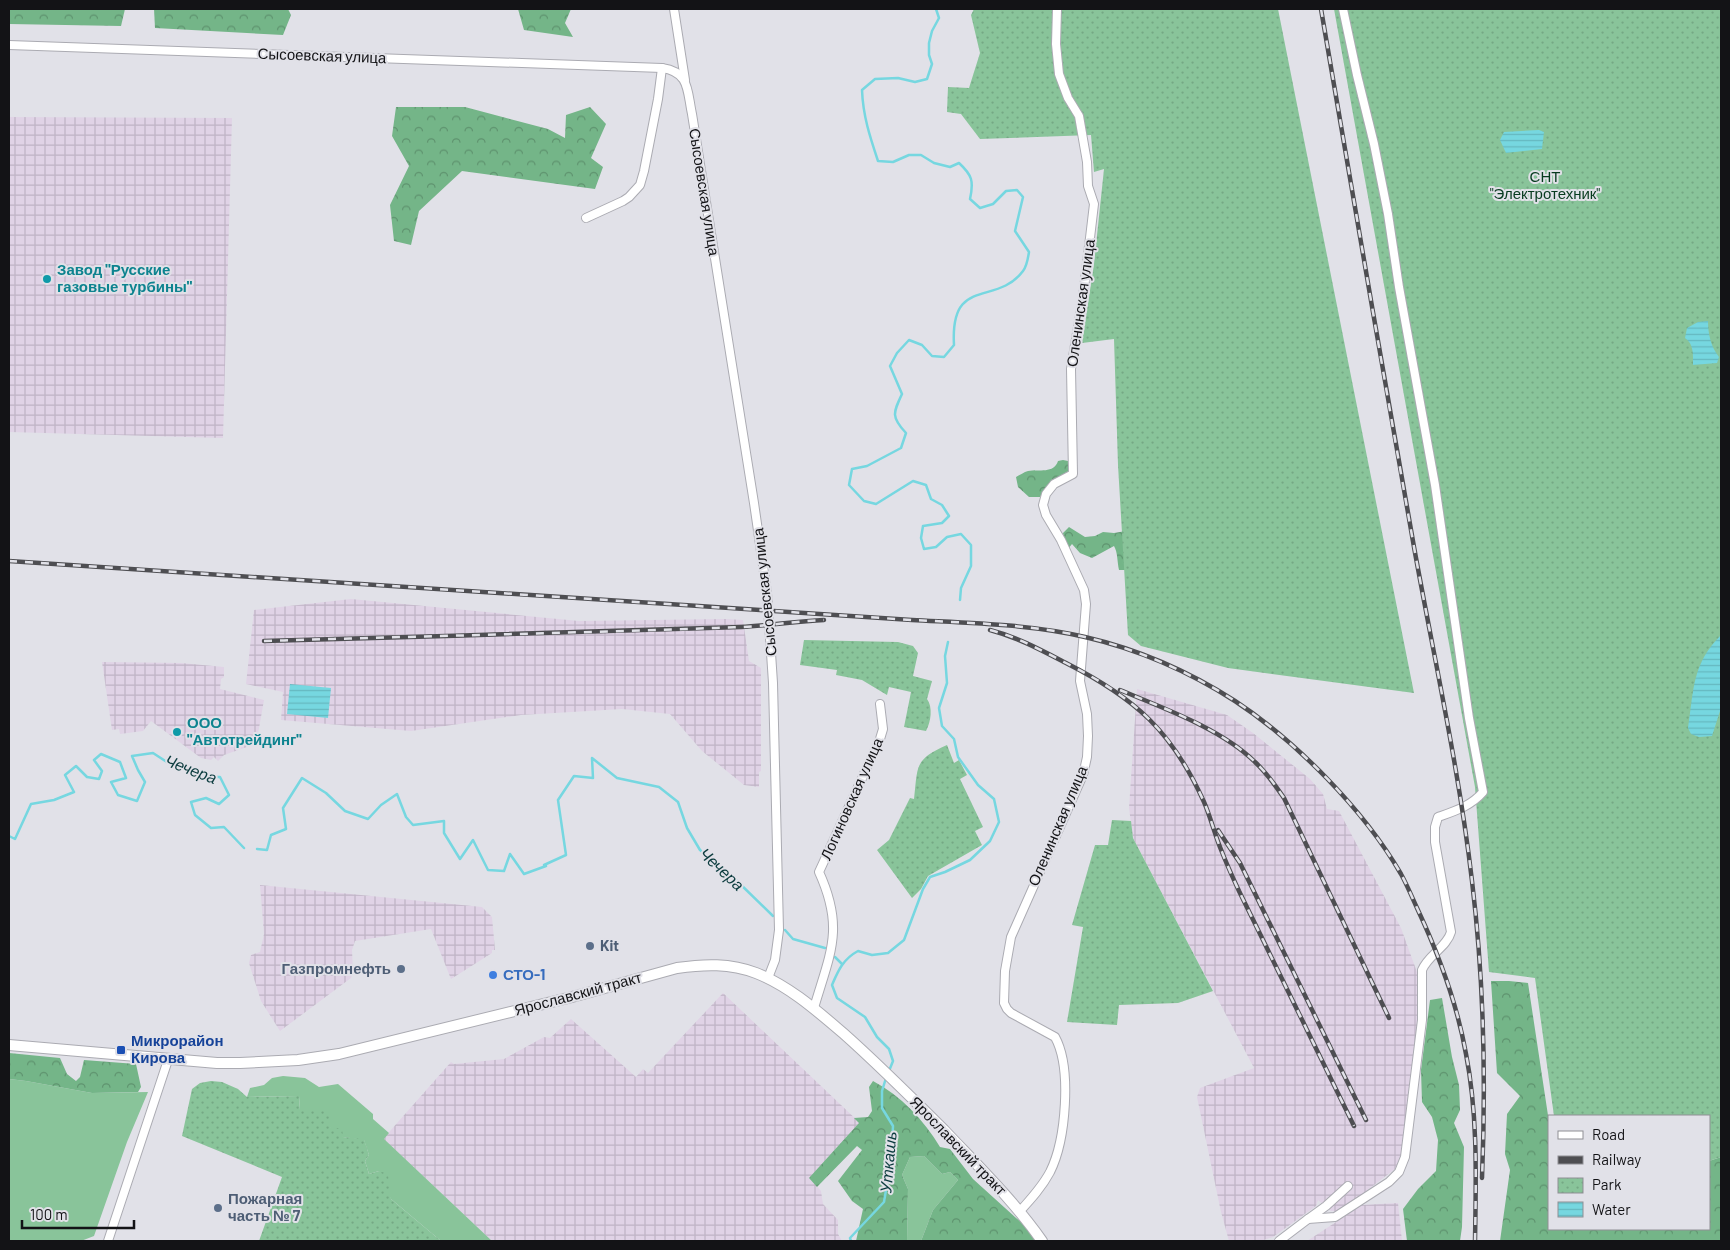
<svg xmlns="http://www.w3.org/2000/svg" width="1730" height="1250" font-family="Barlow,sans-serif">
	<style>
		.industrial { fill: url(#industrial-grid) }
		.grass { fill: #89c49a }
		.forest { fill: url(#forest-crowns) }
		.park { fill: url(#park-dots) }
		.water { fill: url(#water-rules) }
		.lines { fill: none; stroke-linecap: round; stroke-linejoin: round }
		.stream { stroke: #76d7e0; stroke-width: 2.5 }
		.minor-casing { stroke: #ababb2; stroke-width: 10 }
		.tertiary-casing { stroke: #ababb2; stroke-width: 12 }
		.minor { stroke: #fff; stroke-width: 8 }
		.tertiary { stroke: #fff; stroke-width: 10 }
		.rail-casing { stroke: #4e4e52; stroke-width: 4.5 }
		.rail { stroke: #e1e1e8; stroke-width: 2.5; stroke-dasharray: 8; stroke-linecap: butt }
		.culture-dot { fill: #0f9aa8; stroke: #e1e1e8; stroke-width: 2 }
		.service-dot { fill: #5c6f8a; stroke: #e1e1e8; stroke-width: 2 }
		.shop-dot { fill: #3f7fe0; stroke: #e1e1e8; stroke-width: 2 }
		.transit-dot { fill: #1a4fb4; stroke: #e1e1e8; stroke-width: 2 }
		.labels { text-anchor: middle; stroke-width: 4; stroke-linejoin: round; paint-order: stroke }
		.street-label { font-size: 15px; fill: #131316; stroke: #e1e1e8 }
		.park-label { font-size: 15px; fill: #073b1f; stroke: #e1e1e8 }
		.culture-label { font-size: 15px; font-weight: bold; fill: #0d838f; stroke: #e1e1e8; text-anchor: start }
		.service-label { font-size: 15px; font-weight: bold; fill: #4e5e75; stroke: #e1e1e8; text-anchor: start }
		.shop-label { font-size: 15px; font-weight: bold; fill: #366cbe; stroke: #e1e1e8; text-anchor: start }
		.transit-label { font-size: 15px; font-weight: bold; fill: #164399; stroke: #e1e1e8; text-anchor: start }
		.water-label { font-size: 16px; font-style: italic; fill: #0b3b3e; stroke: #e1e1e8 }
	</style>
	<defs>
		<pattern id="industrial-grid" width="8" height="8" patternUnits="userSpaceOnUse" patternTransform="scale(1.25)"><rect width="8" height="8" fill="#e0d3e6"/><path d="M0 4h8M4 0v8" fill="none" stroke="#bfb4c5"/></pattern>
		<pattern id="forest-crowns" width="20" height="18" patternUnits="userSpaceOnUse" patternTransform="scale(1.25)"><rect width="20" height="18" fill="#74b588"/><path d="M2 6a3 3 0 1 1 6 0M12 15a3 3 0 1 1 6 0" fill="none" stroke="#5e926e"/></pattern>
		<pattern id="park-dots" width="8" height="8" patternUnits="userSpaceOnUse" patternTransform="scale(1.25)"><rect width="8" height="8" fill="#89c49a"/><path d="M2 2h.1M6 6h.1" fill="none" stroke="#75a884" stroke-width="1.8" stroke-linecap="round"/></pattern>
		<pattern id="water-rules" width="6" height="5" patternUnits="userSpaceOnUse" patternTransform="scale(1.25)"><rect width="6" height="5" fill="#76d7e0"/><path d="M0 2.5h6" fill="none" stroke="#65b8bf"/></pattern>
	</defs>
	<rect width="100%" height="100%" fill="#e1e1e8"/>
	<g class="industrial">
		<path d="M9 117 232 118 223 438 9 432Z"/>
		<path d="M351 599 579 621 725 619 743 620 749 661 761 668V771L759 772V787L744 785 702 751 670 714 622 709 521 715 411 731 281 720 283 692 246 684 254 610Z"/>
		<path d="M102 662 181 663 224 667V677L221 679 220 689 264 700 258 734 250 738 247 747 224 755 218 761 214 757 211 760 201 758 151 721 143 731 120 734 119 729 112 730Z"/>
		<path d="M1137 689 1227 715 1253 733 1310 779 1323 794 1327 809 1339 811 1401 928 1418 975 1419 1020 1404 1148 1395 1169 1340 1211H1331L1318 1200 1316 1206 1273 1237 1261 1241H1229L1221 1212 1197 1097 1200 1088 1254 1068 1133 838 1129 808Z"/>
		<path d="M260 885 482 907 492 917 495 950H492V953L451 979 431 929 355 941 352 950 353 972 351 978 280 1031 261 1001 249 963 251 955 260 952 264 934Z"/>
		<path d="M723 993 860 1123 810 1178 821 1191 823 1204 838 1220V1234L842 1241H492L383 1139 451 1062 454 1064 504 1059 544 1037 550 1038 571 1019 636 1077 643 1069 648 1073Z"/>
		<path d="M1398 1203 1402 1241H1307L1362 1205Z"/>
	</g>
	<g class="grass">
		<path d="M283 1076 305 1078 319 1087 338 1084 373 1114V1119L389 1133 384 1139 492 1241H441L391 1199 379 1171 369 1174 365 1161 369 1155 364 1140 343 1137 331 1128 300 1110 299 1096 247 1097 250 1088 264 1085 272 1078Z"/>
		<path d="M9 1079 26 1081 92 1093 148 1092 127 1142 94 1236 81 1241H10L9 1237Z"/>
		<path d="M924 1156 942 1174 950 1172 958 1180 933 1210 921 1241H907L908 1189 902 1175 910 1157Z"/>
	</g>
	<g class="forest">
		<path d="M9 9H125L121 26 9 24Z"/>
		<path d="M154 9H288L291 15 283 35 155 28Z"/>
		<path d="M518 9H571L565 23 573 37 524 30Z"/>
		<path d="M396 107H465L548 129 565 138 566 115 590 107 606 124 591 158 603 167 595 189 462 171 419 211 411 245 394 241 390 205 409 166 392 136Z"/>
		<path d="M1063 460 1068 461 1069 471 1045 488 1040 497H1029L1018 487 1016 477C1020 475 1024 472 1028 471 1039 469 1054 474 1058 461Z"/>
		<path d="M1069 527 1085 537 1095 536 1103 532 1114 533 1126 531 1134 570H1119C1117 562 1118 553 1114 546L1092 558 1080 553 1072 544 1068 549 1065 544 1063 533Z"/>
		<path d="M1509 981 1528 983 1549 1122V1229H1709V1161L1721 1157V1241H1500L1510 1170 1505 1154 1507 1114 1520 1096 1497 1073 1491 981Z"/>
		<path d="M1442 998 1452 1057 1459 1085 1460 1110 1454 1123 1464 1147 1462 1227 1460 1241H1407L1403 1209 1418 1189 1436 1171 1438 1140 1432 1117 1422 1102 1421 1070 1430 1000Z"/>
		<path d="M9 1053 60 1058 67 1074 76 1081 80 1077 84 1060 136 1064 141 1087 138 1092 92 1093 26 1081 9 1079Z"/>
		<path d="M873 1081C901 1096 924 1120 940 1147L950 1149 973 1179 1025 1226 1036 1241H921L933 1210 958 1180 950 1172 942 1174 924 1156 910 1157 902 1175 908 1189 907 1241H856L863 1209 852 1201 838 1181 862 1150 857 1146 817 1187 809 1178 859 1123 854 1118 868 1117 872 1111 869 1087Z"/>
	</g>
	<g class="park">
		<path d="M974 9H1278L1414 693 1228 668 1141 646 1128 635 1118 465 1114 339 1082 343 1094 264 1104 169 1094 172 1091 135 980 139 961 114 947 112 948 87 969 88 980 53 971 15Z"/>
		<path d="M1334 9H1721V1157L1709 1161V1116H1554L1535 978 1489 972 1475 787Z"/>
		<path d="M804 640 898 642 913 646 918 653 913 676 932 681 927 699C933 707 931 722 926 731L904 727 911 692 889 687 887 695 862 680 836 675 837 670 800 665Z"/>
		<path d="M947 745 954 763 959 760 967 775 960 779 983 827 975 831 982 845 928 876 921 889 912 898 877 850 889 840 910 798 914 799C918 765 914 760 947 745Z"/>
		<path d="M1112 820 1131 821 1133 838 1213 991 1178 1003 1119 1005 1117 1025 1067 1022 1083 927 1072 925 1095 845H1108Z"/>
		<path d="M211 1081 222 1082 238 1089 247 1097 299 1096 300 1110 328 1109 331 1128H342L343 1137 364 1139 369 1155 365 1161 369 1174 379 1171 388 1174 391 1199 441 1241H259L282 1177 182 1136 192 1089 200 1083Z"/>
	</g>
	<g class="water">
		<path d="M1539 130 1544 132 1542 149 1506 153 1500 140 1504 132Z"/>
		<path d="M1708 321C1708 334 1711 347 1719 357L1717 363 1693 365C1693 355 1694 344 1685 338L1687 328 1698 322Z"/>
		<path d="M1721 635V708L1712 736 1699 737 1691 734 1688 728C1694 689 1692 664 1721 635Z"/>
		<path d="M290 684 331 688 328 718 287 714Z"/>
	</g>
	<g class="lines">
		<g class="stream">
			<path d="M936 9 939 18 932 31 929 43V55L932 64 927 79 915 82 898 78 875 79 862 90C863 116 870 137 878 161L893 162 909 155H921L934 163 950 167 959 163C972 175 974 181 970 199L980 208 993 204 1006 191 1017 190 1023 197 1015 231 1029 252C1028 258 1027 266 1023 271 996 307 950 275 954 345L944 357 932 356 922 345 909 340 897 353 890 366 902 394C893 413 891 417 906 433L901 448 867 466 852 469 849 485 864 501 876 504 913 481 926 485 931 499 942 505 949 516 942 523 923 526 921 538 924 549 936 547 947 537 961 534 971 545V566L961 588 960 600"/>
			<path d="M9 836 15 839 31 804 54 800 74 792 65 775 76 766 87 777 99 779 102 771 94 760 101 754 120 762 126 778 111 782 118 795 137 801 145 782 138 770 132 756 153 753 170 764 204 777H220L229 795 219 804 206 798 191 802 195 815 211 828 224 827 244 848"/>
			<path d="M257 849 267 850 271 835 286 829 283 808 302 778 326 793 345 811 368 819 381 805 397 794 406 817 413 825 444 821V833L460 859 473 840 488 870 504 871 510 854 524 874 546 866 544 865 566 855 558 800 574 776 593 778 592 758 617 778 659 787 678 802 687 828 700 850 736 880 773 916"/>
			<path d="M785 930 793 939 825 948"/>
			<path d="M835 957 842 964"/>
			<path d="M889 1071 893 1061 889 1049 877 1037 865 1017 837 998 832 985C838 971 843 959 858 951L872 955 888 953 904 940 923 889 930 877 945 872 970 860 990 841 999 822 994 799 978 785 958 757 954 739 942 726 939 708 947 683 945 656 948 642"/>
			<path d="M851 1241 850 1238 884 1202 891 1161 893 1126 882 1108V1091L886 1078"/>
		</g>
		<g class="minor-casing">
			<g id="minor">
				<path d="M674 9 685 80"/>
				<path d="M9 45 662 68C690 72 687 91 692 114L754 503 767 593 773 683 779 930 775 960 768 978"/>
				<path d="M586 218 623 201 629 197 640 185 644 171 658 99 662 68"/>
				<path d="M814 1008C830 953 845 929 819 872L880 739 883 729 880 704"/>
				<path d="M1020 1211C1031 1199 1042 1187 1050 1172 1066 1140 1072 1068 1055 1037L1011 1013 1007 1009 1004 1003 1005 971 1011 937 1083 775 1087 757 1088 736 1087 714 1080 681 1086 604 1084 590 1061 540 1046 515 1043 505 1046 494 1054 484 1073 474 1071 369 1083 297 1094 204 1088 186 1087 162 1079 116 1068 98 1059 74 1056 44 1057 9"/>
				<path d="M1308 1219 1326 1206 1348 1186"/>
				<path d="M108 1241 168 1060"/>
				<path d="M1279 1241 1308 1219 1335 1217 1389 1182 1399 1172 1405 1157 1422 1020V970C1428 955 1447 947 1451 932L1435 842V827L1438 817C1455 811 1471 806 1483 792L1469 718 1435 485 1399 287 1388 214 1374 144 1357 75 1343 9"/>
			</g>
		</g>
		<g class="tertiary-casing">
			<path id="tertiary" d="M9 1045 217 1063H240L298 1060 339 1054 572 997 677 968C704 964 730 963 756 973 789 986 816 1010 843 1033 878 1064 911 1097 944 1130 978 1166 1014 1201 1042 1241"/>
		</g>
		<use href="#minor" class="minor"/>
		<use href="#tertiary" class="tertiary"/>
		<g class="rail-casing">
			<g id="rail">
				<path d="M1321 9C1352 188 1382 368 1414 547 1434 658 1459 769 1472 881 1484 980 1486 1079 1482 1178"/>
				<path d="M9 561 912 620C969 623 1030 624 1085 637 1137 649 1190 672 1235 701 1296 741 1364 810 1401 874 1407 885 1412 897 1417 908 1439 955 1457 1003 1466 1054 1478 1115 1476 1179 1475 1241"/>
				<path d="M990 630C1017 637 1041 650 1066 663 1135 698 1172 731 1204 802 1211 818 1215 836 1222 852 1227 865 1233 878 1239 891L1354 1126"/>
				<path d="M264 641C423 636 582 633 741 627 768 626 796 621 824 620"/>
				<path d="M1120 690C1163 708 1222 729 1255 762 1267 773 1275 785 1284 798L1389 1018"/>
				<path d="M1218 830 1240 863 1366 1120"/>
			</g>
		</g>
		<use href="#rail" class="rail"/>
	</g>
	<g class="culture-dot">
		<circle cx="47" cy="279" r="5"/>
		<circle cx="177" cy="732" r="5"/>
	</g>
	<g class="service-dot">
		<circle cx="590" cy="946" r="5"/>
		<circle cx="401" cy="969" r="5"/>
		<circle cx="218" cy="1208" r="5"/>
	</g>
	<circle class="shop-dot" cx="493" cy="975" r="5"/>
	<rect class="transit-dot" x="116" y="1045" width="10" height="10" rx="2.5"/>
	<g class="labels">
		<g class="street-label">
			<text transform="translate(322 56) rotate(2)" y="5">Сысоевская улица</text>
			<text transform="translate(704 192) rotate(81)" y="5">Сысоевская улица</text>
			<text transform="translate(1081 303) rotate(-82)" y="5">Оленинская улица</text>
			<text transform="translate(765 592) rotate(-96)" y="5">Сысоевская улица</text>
			<text transform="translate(852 799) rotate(-66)" y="5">Логиновская улица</text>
			<text transform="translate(1058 826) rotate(-67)" y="5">Оленинская улица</text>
			<text transform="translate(578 994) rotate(-15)" y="5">Ярославский тракт</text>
			<text transform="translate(958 1146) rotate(46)" y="5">Ярославский тракт</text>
		</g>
		<g class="park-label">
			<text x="1545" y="182">СНТ<tspan x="1545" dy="17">"Электротехник"</tspan></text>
		</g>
		<g class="culture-label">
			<text x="57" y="275">Завод "Русские<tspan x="57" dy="17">газовые турбины"</tspan></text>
			<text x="187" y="728">ООО<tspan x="187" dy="17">"Автотрейдинг"</tspan></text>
		</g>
		<g class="service-label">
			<text x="600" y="951">Kit</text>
			<text x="391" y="974" text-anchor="end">Газпромнефть</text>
			<text x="228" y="1204">Пожарная<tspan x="228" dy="17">часть № 7</tspan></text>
		</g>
		<g class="shop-label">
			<text x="503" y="980">СТО-1</text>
		</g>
		<g class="transit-label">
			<text x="131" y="1046">Микрорайон<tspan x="131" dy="17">Кирова</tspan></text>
		</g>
		<g class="water-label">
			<text transform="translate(191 769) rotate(21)" y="6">Чечера</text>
			<text transform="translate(722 869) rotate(43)" y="6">Чечера</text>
			<text transform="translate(888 1162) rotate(-85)" y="6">Уткашь</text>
		</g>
	</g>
	<rect width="1730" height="1250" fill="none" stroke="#131316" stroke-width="20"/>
	<rect x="1548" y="1115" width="162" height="115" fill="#e1e1e8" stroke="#8f8f94"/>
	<rect x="1558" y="1131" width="25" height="8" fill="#ffffff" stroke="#8f8f94"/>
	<text x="1592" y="1140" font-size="15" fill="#131316">Road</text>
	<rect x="1558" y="1156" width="25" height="8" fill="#4e4e52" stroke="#8f8f94"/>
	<text x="1592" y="1165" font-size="15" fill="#131316">Railway</text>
	<rect x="1558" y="1178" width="25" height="15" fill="url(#park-dots)" stroke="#8f8f94"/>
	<text x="1592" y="1190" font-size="15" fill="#131316">Park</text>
	<rect x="1558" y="1202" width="25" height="15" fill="url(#water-rules)" stroke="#8f8f94"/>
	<text x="1592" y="1215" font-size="15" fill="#131316">Water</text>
	<path d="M22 1220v8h112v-8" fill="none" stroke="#131316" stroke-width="2.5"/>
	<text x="30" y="1220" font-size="15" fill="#131316" stroke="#e1e1e8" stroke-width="4" paint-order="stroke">100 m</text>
</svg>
